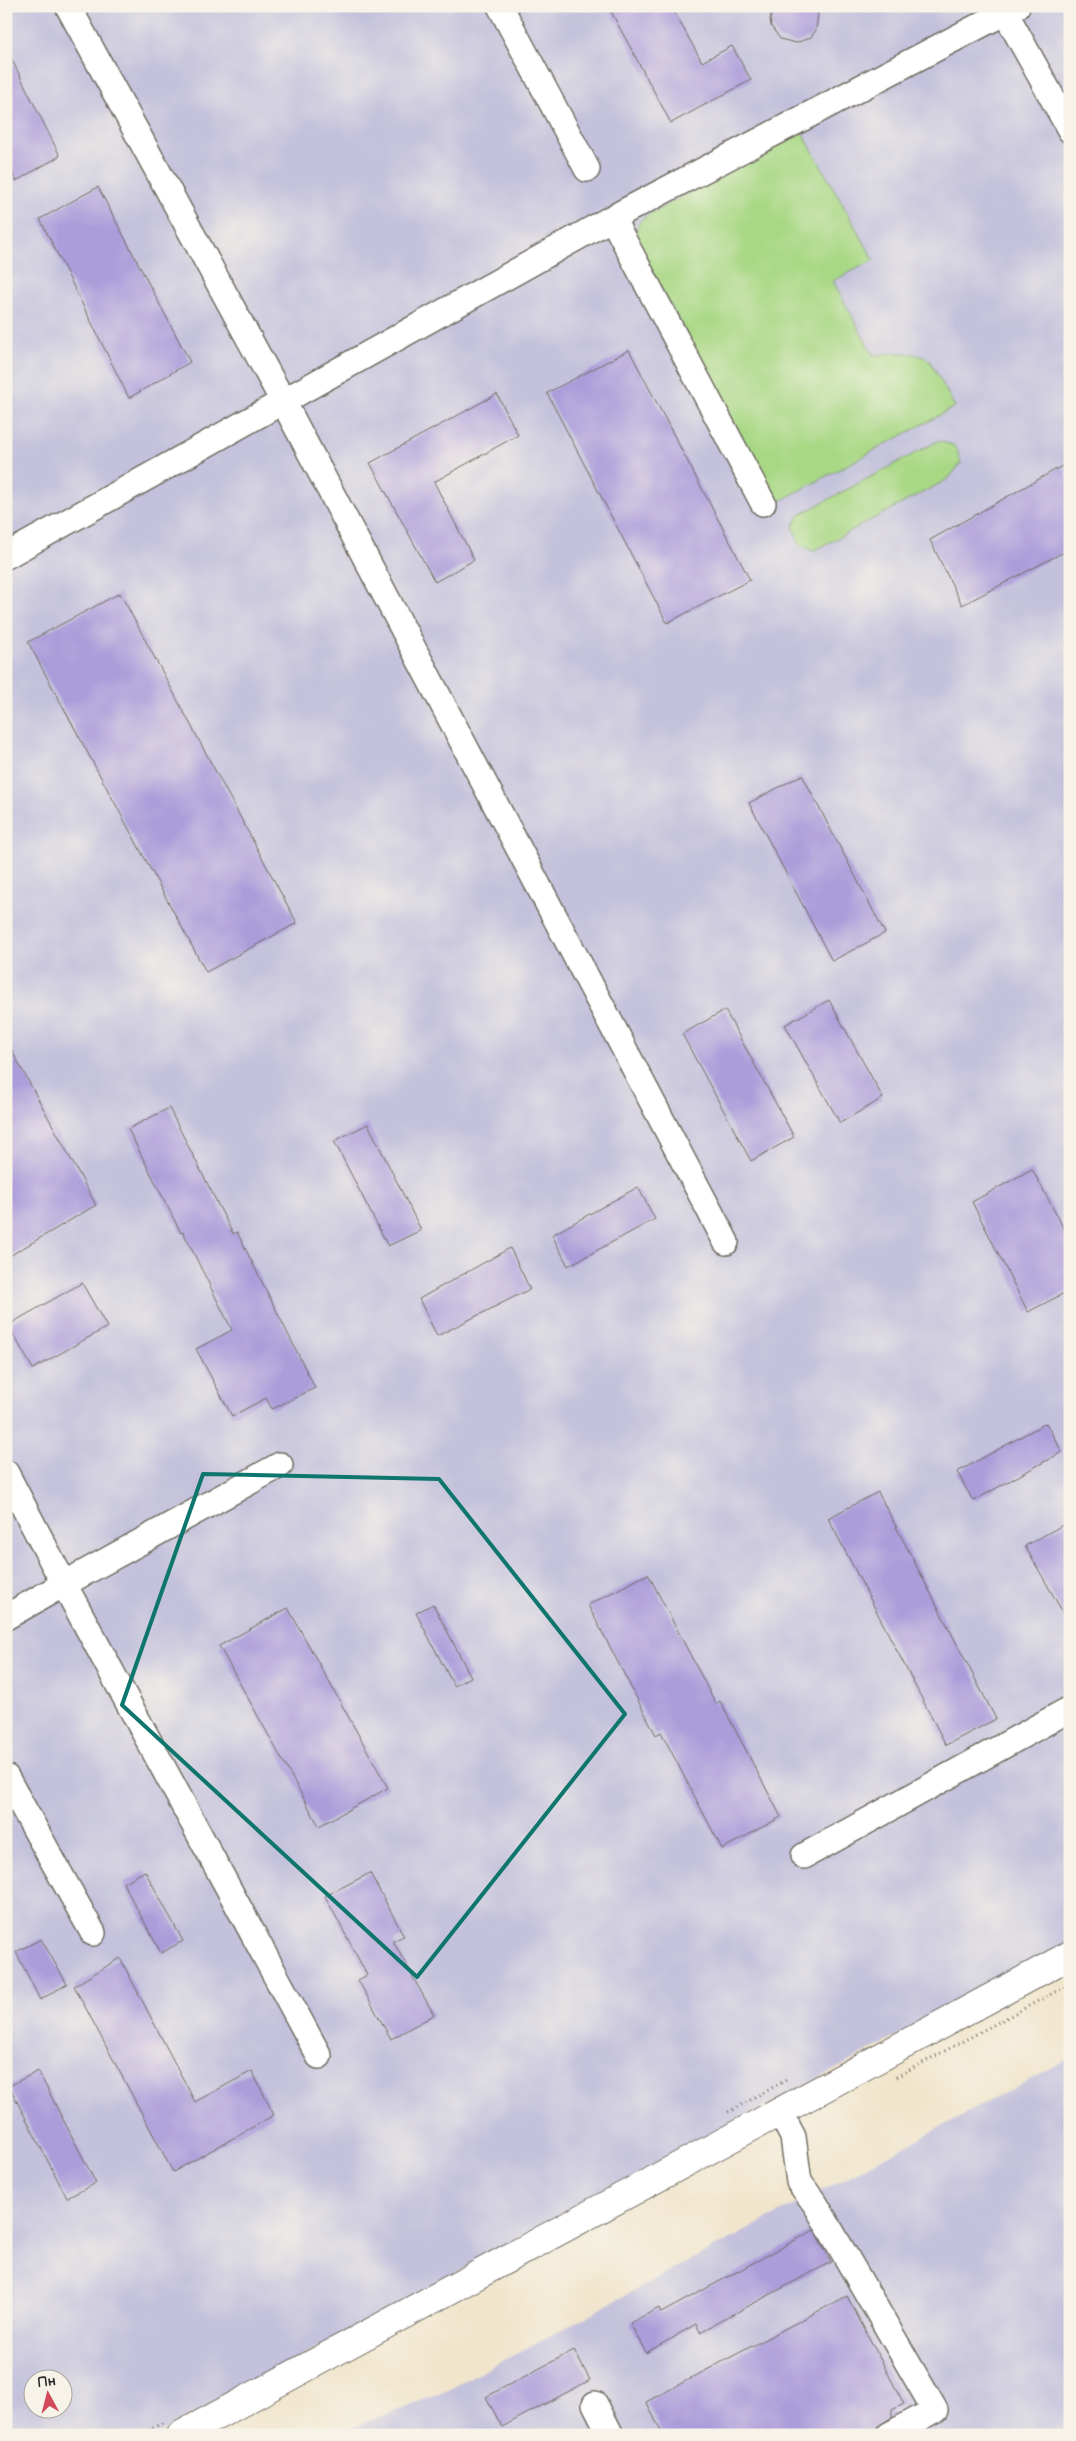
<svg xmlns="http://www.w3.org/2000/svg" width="1076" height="2441" font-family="'Balsamiq Sans',sans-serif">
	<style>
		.industrial { fill: #c3c1dc; fill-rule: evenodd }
		.green { fill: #a9d885; stroke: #6a8258 }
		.building { fill: #ab9cda }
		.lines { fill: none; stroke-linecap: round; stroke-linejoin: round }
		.minor-casing { stroke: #706c63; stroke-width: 28 }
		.major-casing { stroke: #706c63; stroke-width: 30 }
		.path { stroke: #706c63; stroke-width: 3; stroke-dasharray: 1 4; stroke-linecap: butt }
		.minor { stroke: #fff; stroke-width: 25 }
		.major { stroke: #fff; stroke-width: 28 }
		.marked { fill: none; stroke: #0f766e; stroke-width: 4; stroke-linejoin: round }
	</style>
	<rect width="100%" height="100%" fill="#f7f3e8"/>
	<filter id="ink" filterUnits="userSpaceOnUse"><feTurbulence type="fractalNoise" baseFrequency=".02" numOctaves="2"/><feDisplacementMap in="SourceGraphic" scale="10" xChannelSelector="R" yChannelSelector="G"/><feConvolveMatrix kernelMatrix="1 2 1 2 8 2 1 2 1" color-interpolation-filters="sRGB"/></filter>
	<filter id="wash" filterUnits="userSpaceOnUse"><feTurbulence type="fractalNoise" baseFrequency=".0096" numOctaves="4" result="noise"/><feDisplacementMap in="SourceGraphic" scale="20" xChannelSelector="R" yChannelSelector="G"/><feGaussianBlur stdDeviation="1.12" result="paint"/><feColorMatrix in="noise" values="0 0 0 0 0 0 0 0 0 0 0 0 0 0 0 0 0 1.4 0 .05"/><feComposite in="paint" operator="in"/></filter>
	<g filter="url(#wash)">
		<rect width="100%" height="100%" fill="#f1e5cc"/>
		<g class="industrial">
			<path d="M6 6H1070V1943L155 2435H6ZM32 2378H62V2408H32Z"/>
			<path d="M1070 2058V2435H334L446 2391Z"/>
		</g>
		<g class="green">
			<path d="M802 132 874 260 833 281 873 355C892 354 914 349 930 361L955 407 780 501 771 492 638 245C636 231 634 225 646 216Z"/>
			<path d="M938 441 953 445 957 450 961 463 948 479 813 551 800 545 793 527 799 515Z"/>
		</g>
		<g id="blocks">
			<g class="building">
				<path d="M608 6H671L702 62 732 46 751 80 671 123Z"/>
				<path d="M774 6H815L818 14 816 30 811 37 796 43 780 39 771 26 770 19Z"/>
				<path d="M6 48 60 156 16 181 6 162Z"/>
				<path d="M98 187 190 362 129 398 40 219Z"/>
				<path d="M629 350 750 580 667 623 547 393Z"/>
				<path d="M497 394 518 435 434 482 474 560 435 582 370 463Z"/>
				<path d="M1062 466 1070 483V549L962 605 930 540Z"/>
				<path d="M120 593 297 923 206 972 28 642Z"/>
				<path d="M802 775 885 933 832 961 749 803Z"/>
				<path d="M829 1000 883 1098 840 1123 785 1025Z"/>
				<path d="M725 1010 794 1137 751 1161 682 1034Z"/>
				<path d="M6 1040 96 1205 6 1258Z"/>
				<path d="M169 1108 233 1234 237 1232 315 1388 272 1409 266 1398 232 1416 196 1349 232 1330 183 1232 181 1233 128 1129Z"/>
				<path d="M368 1124 421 1230 388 1246 334 1141Z"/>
				<path d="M1032 1169 1070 1240V1290L1028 1312 972 1202Z"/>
				<path d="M638 1187 655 1219 568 1266 552 1235Z"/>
				<path d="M510 1248 530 1289 437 1336 419 1299Z"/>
				<path d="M82 1283 107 1327 33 1369 8 1325Z"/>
				<path d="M1046 1423 1062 1452 973 1501 957 1472Z"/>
				<path d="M878 1492 996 1719 946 1745 828 1518Z"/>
				<path d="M1070 1521V1625L1025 1546Z"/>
				<path d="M648 1574 716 1704 720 1701 781 1817 722 1849 661 1732 656 1735 588 1605Z"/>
				<path d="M433 1604 471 1677 454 1686 416 1613Z"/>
				<path d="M288 1608 388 1788 319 1826 219 1646Z"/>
				<path d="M145 1871 183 1941 161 1953 123 1883Z"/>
				<path d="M370 1873 404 1936 393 1941 434 2015 391 2039 358 1980 367 1975 325 1896Z"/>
				<path d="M41 1939 67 1984 40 2000 16 1952Z"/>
				<path d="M120 1958 195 2102 252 2071 274 2115 173 2172 74 1986Z"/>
				<path d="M38 2071 96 2183 67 2198 9 2086Z"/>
				<path d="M814 2230 831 2262 700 2332 696 2324 646 2353 630 2323 659 2308 661 2313Z"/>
				<path d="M847 2296 904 2404 892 2410V2417L877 2427 875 2434 858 2435 851 2431 845 2435H663L646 2402Z"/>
				<path d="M574 2350 590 2380 502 2427 486 2397Z"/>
			</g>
		</g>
	</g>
	<g filter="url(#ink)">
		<use href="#blocks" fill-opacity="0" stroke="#706c63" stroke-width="1"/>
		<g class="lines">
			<g class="minor-casing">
				<g id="minor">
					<path d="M68 6 284 403 726 1242"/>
					<path d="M500 6 587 169"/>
					<path d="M1005 12 1070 130"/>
					<path d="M612 218 763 503"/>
					<path d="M6 556 612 218 1017 6"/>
					<path d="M6 1473 64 1584 280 1465"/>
					<path d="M6 1617 64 1584 319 2056"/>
					<path d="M6 1777 93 1933"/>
					<path d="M804 1856 1070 1709"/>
					<path d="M780 2112 793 2137 799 2182 816 2205 935 2410 889 2435"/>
					<path d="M595 2404 611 2435"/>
				</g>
			</g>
			<g class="major-casing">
				<path id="major" d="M181 2435 1070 1955"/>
			</g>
			<g class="path">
				<path d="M896 2077 1070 1984"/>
				<path d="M728 2112 788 2079"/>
				<path d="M139 2435 162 2423"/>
			</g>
			<use href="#minor" class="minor"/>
			<use href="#major" class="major"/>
		</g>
	</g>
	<path class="marked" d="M203 1474 439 1479 625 1714 417 1977 122 1705Z"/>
	<rect width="1076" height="2441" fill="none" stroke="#f7f3e8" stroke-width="25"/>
	<g transform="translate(48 2394) rotate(353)"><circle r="24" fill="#f7f3e8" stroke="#a5a39c"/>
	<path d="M0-4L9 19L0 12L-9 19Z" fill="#d1495b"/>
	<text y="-8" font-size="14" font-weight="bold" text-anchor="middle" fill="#2b2b2b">Пн</text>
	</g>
</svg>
